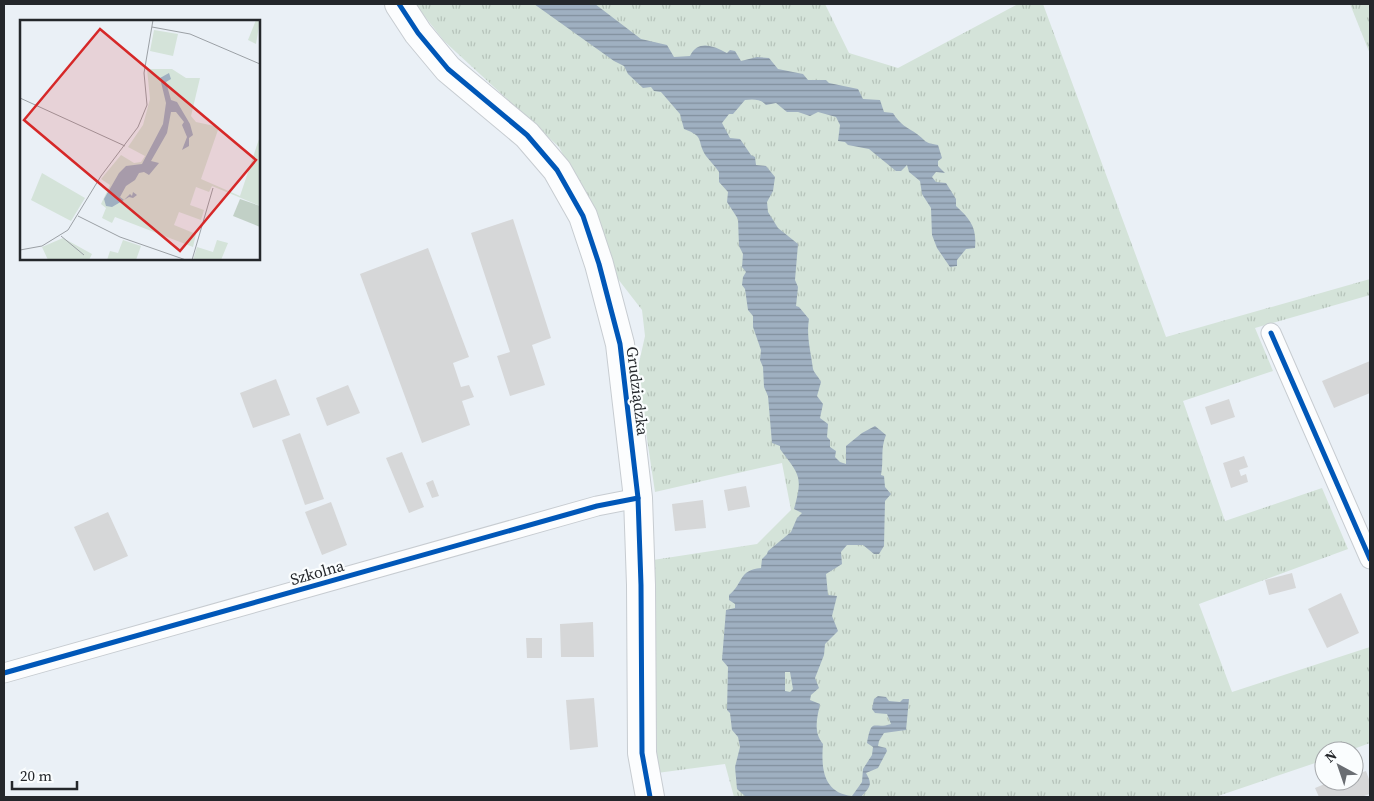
<svg xmlns="http://www.w3.org/2000/svg" width="1374" height="801" font-family="'Source Serif 4',serif">
	<style>
		.grass { fill: url(#grass-tufts) }
		.water { fill: url(#water-rules); fill-rule: evenodd }
		.building { fill: #d6d7d8 }
		.lines { fill: none; stroke-linecap: round; stroke-linejoin: round }
		.street-casing { stroke: #c7ccd1; stroke-width: 21 }
		.secondary-casing { stroke: #c7ccd1; stroke-width: 30 }
		.street { stroke: #fcfdfe; stroke-width: 19 }
		.secondary { stroke: #fcfdfe; stroke-width: 28 }
		.cycleway-casing { stroke: #fafdfe; stroke-width: 8 }
		.cycleway { stroke: #0057b8; stroke-width: 5 }
		.labels { text-anchor: middle; stroke-width: 4.5; stroke-linejoin: round; paint-order: stroke }
		.street-label { font-size: 16px; fill: #24272b; stroke: #fafdfe }
		.inset-road { fill: none; stroke: #9ba0a5; stroke-width: 1 }
		.view { fill: #d62828; fill-opacity: 0.15; stroke: #d62828; stroke-width: 2.5 }
		.inset-edge { fill: none; stroke: #24272b; stroke-width: 2.5 }
	</style>
	<defs>
		<pattern id="grass-tufts" width="24" height="20" patternUnits="userSpaceOnUse" patternTransform="scale(1.25)"><rect width="24" height="20" fill="#d4e3d9"/><path d="M3 7l-1-3M5 7V3M7 7l1-3M15 17l-1-3M17 17v-4M19 17l1-3" fill="none" stroke="#b6c3ba"/></pattern>
		<pattern id="water-rules" width="6" height="5" patternUnits="userSpaceOnUse" patternTransform="scale(1.25)"><rect width="6" height="5" fill="#9fb0c1"/><path d="M0 2.5h6" fill="none" stroke="#818f9d"/></pattern>
	</defs>
	<rect width="100%" height="100%" fill="#eaf0f6"/>
	<g class="grass">
		<path d="M415 4H825L849 53 898 68 1018 4H1043L1166 337 1370 279V295L1255 328 1273 371 1183 401 1225 521 1322 488 1348 549 1199 604 1232 692 1370 647V743L1348 751H1324V760L1215 797H734L725 764 657 773 653 560 757 544 791 510 782 463 655 492 637 372 645 336 642 310 618 279 575 177 559 147 444 41Z"/>
		<path d="M1350 4H1370V54Z"/>
	</g>
	<path class="water" d="M534 4H595L641 39 667 45 674 57 690 56C698 39 714 46 727 53L730 50 735 51 741 61 757 57 769 58 778 69 803 74 808 80H826L829 83 858 89 863 99 880 100 884 112 893 113C900 125 907 127 917 134 928 142 922 142 938 145L942 158 938 161V166L945 173 936 172 932 177 936 182 946 183 956 199V206C970 219 977 227 975 248L966 249 957 260V266L950 267 937 248 932 235 931 208 922 194 920 181 909 172 907 165 901 171H896L869 149 848 145 845 142 838 141 840 125 836 117 818 112 810 116 798 112H787L776 103 766 105C761 99 753 99 745 100L733 114H729L722 123 730 138 740 139 751 155 755 157 756 165 766 166 775 177 773 191 767 202 768 212 778 228 798 244 795 280 798 287 796 306 799 307 809 319C806 336 811 352 813 369 814 373 819 377 821 382L817 396 823 404 820 418 828 424 827 437 830 440V447L836 451 835 457 840 462 846 464V446L862 433 875 426 886 435C880 449 884 461 881 475L884 476 885 487 891 494 885 501 884 546 879 554H874L863 545H847L841 552 842 564 826 574 828 595 837 596 832 616 838 631 825 644 824 655 815 678 819 688 811 695 810 700 820 704C817 718 813 732 823 744 821 768 823 793 852 796L862 782 863 769 872 755 873 747 867 743C872 716 873 730 891 724L887 714 875 713 872 709 874 699 878 696 886 697 889 701 900 702 903 699H909L906 730 884 733 879 741 878 746 886 748 887 751 878 768 866 773C873 785 870 787 861 797H746L737 789 735 767 740 747 738 737 732 730 730 713 727 710 728 667 722 660 726 610 735 608V604L729 600V595C744 583 738 570 761 568L762 559 767 554 768 551 791 532 797 518 802 513 794 509C803 476 800 476 780 449V446L772 443 768 396 764 387 763 367 760 360 761 350 753 327V316L748 310 745 289 742 285 743 277 746 272 742 267 743 254 739 246 738 219 727 202 728 192 719 182V172C715 166 710 161 706 156 696 141 706 137 684 129L680 114 661 92 654 91 651 87 643 88 628 74 624 66 614 61ZM785 672H790L793 689 790 692 785 691Z"/>
	<g class="building">
		<path d="M513 219 551 338 532 345 545 385 510 396 497 356 510 352 471 233Z"/>
		<path d="M428 248 469 357 453 363 461 387 469 385 474 397 462 401 470 425 422 443 360 274Z"/>
		<path d="M1370 361V393L1334 408 1322 381Z"/>
		<path d="M276 379 290 415 253 428 240 393Z"/>
		<path d="M348 385 360 413 327 426 316 398Z"/>
		<path d="M1229 399 1235 417 1211 425 1205 407Z"/>
		<path d="M300 433 324 499 305 505 282 440Z"/>
		<path d="M402 452 424 507 409 513 386 458Z"/>
		<path d="M1244 456 1248 467 1239 470 1241 476 1246 474 1248 482 1231 488 1223 463Z"/>
		<path d="M433 480 439 496 432 498 426 483Z"/>
		<path d="M746 486 750 507 728 511 724 490Z"/>
		<path d="M703 500 706 528 675 531 672 504Z"/>
		<path d="M331 502 347 545 322 555 305 512Z"/>
		<path d="M108 512 128 556 94 571 74 527Z"/>
		<path d="M1292 573 1296 588 1269 595 1265 580Z"/>
		<path d="M1341 593 1359 633 1327 648 1308 609Z"/>
		<path d="M593 622 594 657H561L560 624Z"/>
		<path d="M526 638H542V658H527Z"/>
		<path d="M594 698 598 747 570 750 566 700Z"/>
		<path d="M1366 771 1370 782V794L1361 797H1319L1315 788 1332 781H1354V775Z"/>
	</g>
	<g class="lines">
		<g class="street-casing">
			<g id="street">
				<path d="M1271 333 1370 559"/>
				<path d="M4 673 597 506 638 498"/>
			</g>
		</g>
		<g class="secondary-casing">
			<path id="secondary" d="M399 4 418 33 448 69 527 135 557 170 583 216 599 264 620 344 638 498 641 585 642 753 650 797"/>
		</g>
		<use href="#street" class="street"/>
		<use href="#secondary" class="secondary"/>
		<g class="cycleway-casing">
			<g id="cycleway">
				<path d="M399 4 418 33 448 69 527 135 557 170 583 216 599 264 620 344 638 498 641 585 642 753 650 797"/>
				<path d="M1271 333 1370 559"/>
				<path d="M4 673 597 506 638 498"/>
			</g>
		</g>
		<use href="#cycleway" class="cycleway"/>
	</g>
	<g class="labels">
		<g class="street-label">
			<text transform="translate(638 391) rotate(83)" y="6">Grudziądzka</text>
			<text transform="translate(317 572) rotate(-16)" y="6">Szkolna</text>
		</g>
	</g>
	<g transform="translate(20 20)">
		<rect width="240" height="240" fill="#eaf0f6"/>
		<path d="M236 0H240L236 24 228 20ZM134 10 158 14 153 36 130 31ZM127 49H152L166 58H180L171 96 176 102 199 107 181 159 220 176 240 116V186L192 166 189 172 176 167 170 185 184 190 181 200 159 192 154 205 176 214 173 227 95 197 92 203 82 198 86 188 81 184 90 165 81 159 101 135 114 143 121 142 125 136 108 127 123 105 130 79ZM22 153 65 178 51 201 11 180ZM43 218 72 234 69 240H28L22 227ZM103 220 121 226 116 240H87L90 231 98 233ZM197 220 208 223 201 240H173L177 227 193 232Z" fill="#d4e3d9"/>
		<path d="M220 179 240 186V207L213 196Z" fill="#c1d0c6"/>
		<path d="M149 53 151 59 146 62 151 80 157 82 170 104 173 115 169 118V126L162 130 167 117 162 105 164 102 156 92H151L147 113 131 141 139 143 129 155 124 152 119 153 115 160 106 166 100 177 104 180 110 174 112 176 113 172 117 175 113 178 109 177 92 187 86 186 84 179 99 153 106 146 122 144 143 104 146 83 140 58Z" fill="#9fb0c1"/>
		<path class="inset-road" d="M132 7 170 14 240 44M0 78 105 126M58 196 100 217 166 240M41 216 64 235M0 230 22 226 48 210 81 156 118 107 127 85 124 53 133 0M172 240 193 168"/>
		<path class="view" d="M80 9 236 140 160 231 4 100Z"/>
		<rect width="240" height="240" class="inset-edge"/>
	</g>
	<rect width="1374" height="801" fill="none" stroke="#24272b" stroke-width="10"/>
	<g transform="translate(1339 766) rotate(320)"><circle r="24" fill="#fafdfe" stroke="#a4a7aa"/>
	<path d="M0-4L9 19L0 12L-9 19Z" fill="#696d72"/>
	<text y="-8" font-size="14" font-weight="bold" text-anchor="middle" fill="#24272b">N</text>
	</g>
	<path d="M12 781v8h65v-8" fill="none" stroke="#24272b" stroke-width="2.5"/>
	<text x="20" y="781" font-size="15" fill="#24272b" stroke="#fafdfe" stroke-width="4" paint-order="stroke">20 m</text>
</svg>
